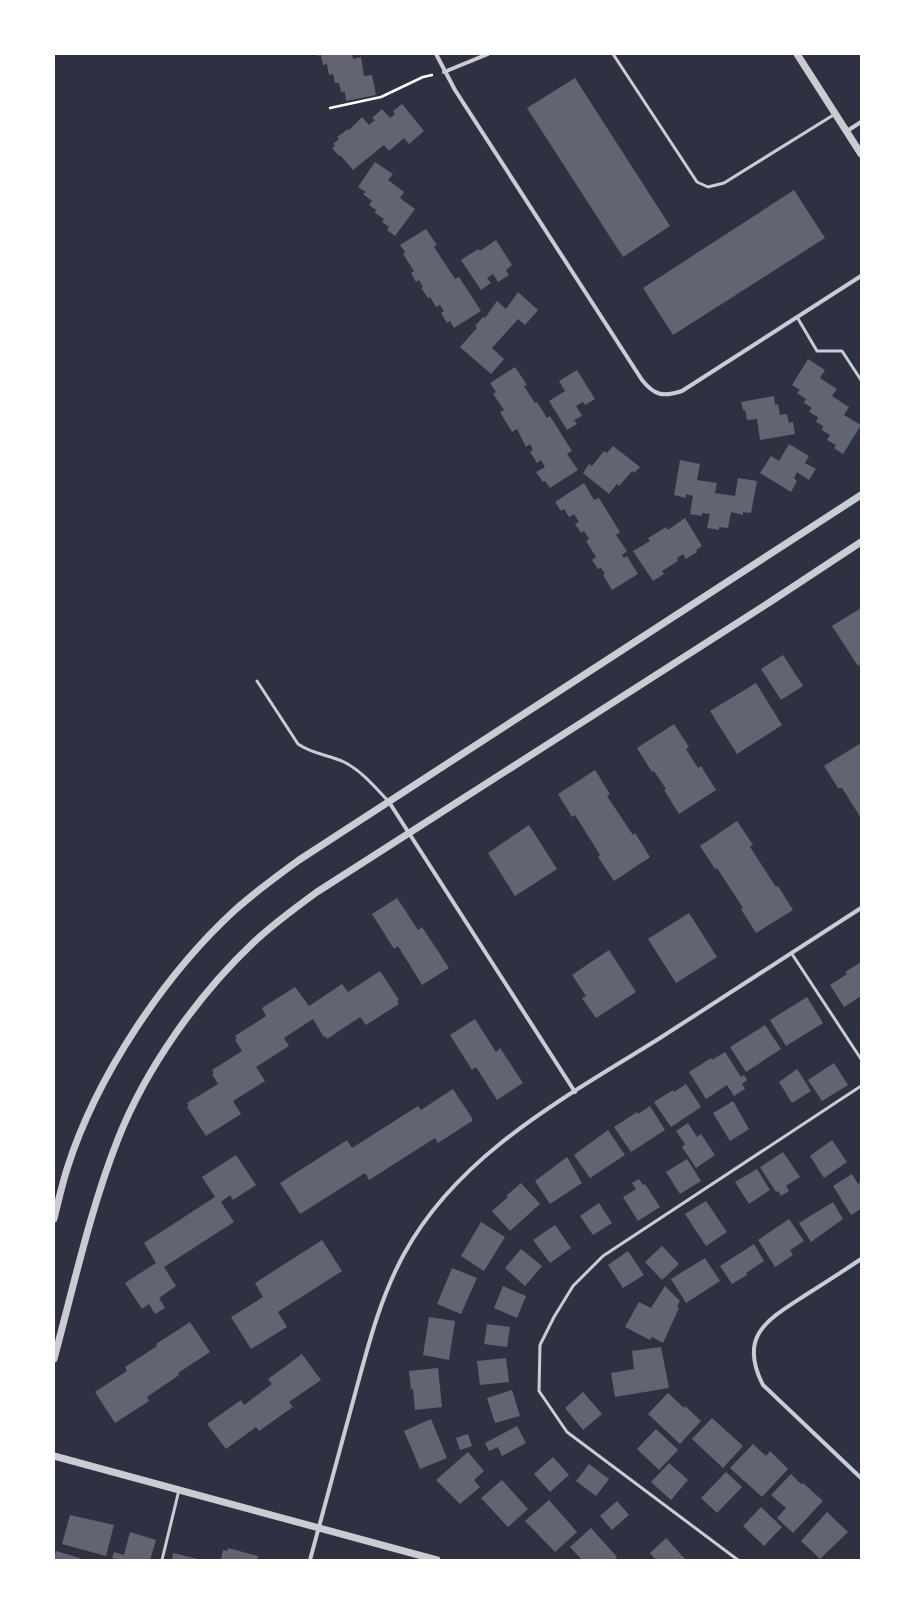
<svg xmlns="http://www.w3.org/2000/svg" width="915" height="1614" font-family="Literata,serif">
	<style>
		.building { fill: #626471 }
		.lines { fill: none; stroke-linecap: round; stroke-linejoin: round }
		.path { stroke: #fff; stroke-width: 2.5 }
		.service { stroke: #caccd0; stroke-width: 3 }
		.minor { stroke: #caccd0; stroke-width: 4 }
		.tertiary { stroke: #caccd0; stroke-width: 7 }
	</style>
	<rect width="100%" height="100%" fill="#2d3142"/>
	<g class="building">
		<path d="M318 54H352L353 59 361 57 364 76 372 75 376 95 346 101 345 92H341L339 83H335L333 74 329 75 327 64 323 65 321 55 318 56Z"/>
		<path d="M575 78 670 226 623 257 527 108Z"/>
		<path d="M402 104 424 131 409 144 404 138 389 151 384 145 353 170 340 155 339 156 332 148 335 146 333 144 339 139 337 137 348 129 349 130 362 117 369 125 375 120 372 118 382 109 390 118 395 114 393 111Z"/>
		<path d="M375 162 393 174 388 180 404 192 400 198 415 209 395 236 387 230 389 227 382 222 384 219 375 213 376 210 369 205 372 201 363 194 366 192 358 187Z"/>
		<path d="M794 190 825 238 673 335 643 288Z"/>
		<path d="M426 229 437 245 434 247 455 279 459 277 481 311 454 328 450 321 447 323 441 313 444 311 440 305 436 307 430 297 428 298 421 288 423 287 419 280 416 282 411 273 414 271 403 254 405 252 400 245Z"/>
		<path d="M496 240 512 265 506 270 509 275 498 282 493 274 487 278 491 283 481 290 461 260 478 249 480 251Z"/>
		<path d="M518 292 538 310 525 325 518 319 492 348 504 359 491 374 460 347 477 328 475 326 483 317 485 318 497 301 506 309Z"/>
		<path d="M808 359 825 370 820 378 837 389 832 396 849 407 844 415 861 425 843 454 834 448 836 445 827 440 830 435 822 430 823 426 816 422 818 417 809 412 812 408 804 403 806 399 797 393 800 390 792 385Z"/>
		<path d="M515 367 527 385 524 386 535 403 537 402 547 418 550 416 572 451 567 454 578 470 550 488 545 481 543 482 536 472 545 467 541 460 537 463 530 452 533 450 530 444 526 447 517 429 512 432 500 412 504 410 493 394 496 392 490 383Z"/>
		<path d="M577 370 595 399 585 405 583 402 576 406 582 416 574 420 577 424 567 430 549 401 565 391 559 381Z"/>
		<path d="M774 396 775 405 778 404 780 415 787 414 789 423 793 422 795 434 760 440 757 419 747 420 745 410H743L741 402Z"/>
		<path d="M789 444 809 456 805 463 816 469 809 480 797 472 794 478 797 481 791 492 760 473 771 456 779 461Z"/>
		<path d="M613 446 640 467 634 473 632 471 619 486 617 484 609 494 583 473 589 464 592 466 604 451 607 453Z"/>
		<path d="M680 460 700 464 697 480 717 483 715 493 735 496 738 478 757 481 751 513 743 512V515L731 512 728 528 719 527V530L707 528 710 514 702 513V516L690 514 693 496 686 494V498L674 495Z"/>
		<path d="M584 483 594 500 599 498 620 532 616 535 627 551 622 555 624 558 627 556 638 574 612 590 603 575 605 574 601 568 598 569 592 560 596 557 586 541 589 539 584 531 581 533 575 524 579 522 574 514 569 517 564 509 561 511 555 502Z"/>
		<path d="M685 518 702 546 696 550 697 552 686 559 683 554 677 558 678 561 662 571 664 574 653 581 633 551 650 541 648 538 666 527 668 530Z"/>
		<path d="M861 608V663L858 666 832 626Z"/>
		<path d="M783 655 803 686 781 700 761 669Z"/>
		<path d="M756 683 782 725 737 754 710 711Z"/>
		<path d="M674 724 689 747 686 749 698 768 701 766 716 790 679 814 664 790 666 789 654 771 652 772 637 748Z"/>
		<path d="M861 743V818L842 788H838L824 766Z"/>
		<path d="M595 770 610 794 607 796 633 835 635 833 650 857 614 881 598 857 600 855 575 815 572 817 558 794Z"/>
		<path d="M737 821 753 845 750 847 776 887 778 886 793 910 756 933 741 909 743 908 717 868 715 869 700 846Z"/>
		<path d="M529 825 557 869 515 896 488 853Z"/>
		<path d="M397 898 418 930 422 927 449 968 422 985 398 946 394 949 372 914Z"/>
		<path d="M689 913 717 957 676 983 648 939Z"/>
		<path d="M609 950 636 992 596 1018 582 998 586 996 572 975Z"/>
		<path d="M861 962V996L844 1007 830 985 847 974 845 972Z"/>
		<path d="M380 971 399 1000 397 1001 399 1004 366 1025 360 1017 327 1039 326 1036 324 1037 313 1019 284 1038 289 1046 256 1067 265 1081 233 1101 241 1114 206 1136 187 1107 189 1106 187 1103 218 1084 212 1074 214 1073 212 1070 242 1051 235 1040 237 1039 235 1036 266 1016 262 1008 295 987 309 1006 342 984 348 992Z"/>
		<path d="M807 997 823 1023 786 1046 770 1020Z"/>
		<path d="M475 1019 496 1052 500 1048 523 1083 497 1100 476 1067 472 1070 450 1035Z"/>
		<path d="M765 1025 781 1049 746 1072 730 1047Z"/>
		<path d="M725 1052 741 1077 744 1075 747 1080 742 1084 745 1089 734 1096 727 1085 706 1099 689 1072 711 1058 712 1060Z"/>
		<path d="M834 1063 848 1085 822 1101 808 1080Z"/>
		<path d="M797 1069 811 1091 792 1103 779 1082Z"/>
		<path d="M686 1084 701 1107 671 1127 654 1102 673 1090 674 1092Z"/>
		<path d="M453 1089 472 1118V1121L438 1143 435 1138 369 1180 365 1173 300 1214 280 1183 347 1140 352 1148 418 1106 421 1110Z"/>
		<path d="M733 1101 749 1129 730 1141 713 1113Z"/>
		<path d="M650 1106 665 1130 631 1152 614 1127 637 1112 638 1114Z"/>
		<path d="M688 1123 697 1137 701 1134 715 1155 696 1168 682 1147 685 1144 676 1131Z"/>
		<path d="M608 1130 625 1155 590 1178 574 1155Z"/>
		<path d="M832 1140 847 1162 824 1178 810 1156Z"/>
		<path d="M783 1152 800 1177 786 1186 789 1191 781 1196 778 1191 776 1192 760 1167Z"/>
		<path d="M236 1155 256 1185 233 1200 230 1195 221 1202 234 1222 164 1267 176 1286 159 1298 165 1308 155 1314 149 1304 142 1309 125 1283 156 1263 144 1243 215 1197 202 1177Z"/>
		<path d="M567 1157 582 1183 550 1204 535 1181Z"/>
		<path d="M687 1159 701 1181 680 1194 666 1172Z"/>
		<path d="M757 1169 770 1190 749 1204 735 1182Z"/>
		<path d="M852 1174 858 1184 861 1182V1209L851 1215 833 1186Z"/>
		<path d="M639 1179 643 1185 645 1184 660 1207 638 1221 623 1197 636 1189 632 1183Z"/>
		<path d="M521 1183 540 1204 510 1231 492 1211 508 1197 506 1196Z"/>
		<path d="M706 1201 727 1232 706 1246 685 1214Z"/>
		<path d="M833 1202 843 1219 811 1242 799 1223Z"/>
		<path d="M599 1203 612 1223 593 1235 580 1216Z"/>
		<path d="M789 1219 804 1241 790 1250 793 1255 775 1267 758 1240Z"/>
		<path d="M481 1222 505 1237 484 1271 461 1256Z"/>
		<path d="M555 1225 571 1248 550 1263 533 1240Z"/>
		<path d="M322 1240 342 1271 278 1312 287 1327 251 1349 231 1317 263 1297 255 1283Z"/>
		<path d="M754 1244 764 1261 746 1273 747 1275 732 1284 720 1266Z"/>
		<path d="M662 1246 679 1264 662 1280 645 1262Z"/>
		<path d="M521 1249 542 1266 525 1286 505 1268Z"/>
		<path d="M628 1251 644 1275 623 1288 608 1265Z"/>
		<path d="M705 1258 720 1281 686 1303 671 1279Z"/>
		<path d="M452 1268 477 1278 461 1314 437 1304Z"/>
		<path d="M503 1286 526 1296 517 1318 494 1308Z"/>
		<path d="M665 1286 680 1301 677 1306 679 1308 663 1343 652 1337 650 1340 625 1327 639 1302 651 1308Z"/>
		<path d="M429 1317 455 1321 449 1360 423 1355Z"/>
		<path d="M190 1322 210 1352 178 1373 179 1375 147 1397 149 1401 115 1423 95 1392 127 1371 125 1367 157 1346 156 1344Z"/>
		<path d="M487 1324 510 1327 507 1347 484 1344Z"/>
		<path d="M661 1347 669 1388 615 1397 611 1373 634 1369 632 1351Z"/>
		<path d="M302 1354 321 1380 289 1402 293 1407 259 1431 256 1427 226 1449 207 1424 241 1400 244 1405 272 1384 268 1379Z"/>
		<path d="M506 1358 509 1382 480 1385 477 1361Z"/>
		<path d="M438 1368 442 1407 415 1410 413 1389H411L409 1371Z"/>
		<path d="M512 1390 520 1416 495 1423 487 1398Z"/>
		<path d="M583 1392 602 1414 583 1430 565 1408Z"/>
		<path d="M668 1393 684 1408 685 1406 701 1421 680 1444 648 1414Z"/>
		<path d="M712 1418 743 1446 723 1468 692 1439Z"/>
		<path d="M431 1419 447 1458 420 1469 404 1431Z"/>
		<path d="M517 1426 526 1443 502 1456 498 1447 489 1451 485 1443Z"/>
		<path d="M656 1429 678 1450 659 1470 637 1449Z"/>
		<path d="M468 1434 472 1446 460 1450 456 1438Z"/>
		<path d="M753 1444 766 1456 770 1451 788 1469 762 1497 730 1468Z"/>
		<path d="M468 1452 484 1471 474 1480 480 1487 460 1504 436 1480Z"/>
		<path d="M553 1457 569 1475 550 1492 534 1474Z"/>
		<path d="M669 1463 688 1480 671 1500 651 1482Z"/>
		<path d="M589 1464 609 1479 596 1496 576 1481Z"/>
		<path d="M726 1472 742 1487 717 1513 701 1498Z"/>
		<path d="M791 1474 801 1484 803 1483 823 1501 793 1533 777 1518 786 1508 771 1495Z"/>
		<path d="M502 1480 528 1509 508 1527 481 1498Z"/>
		<path d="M549 1500 577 1532 555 1552 525 1521Z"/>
		<path d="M617 1501 629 1515 612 1530 600 1516Z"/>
		<path d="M761 1507 782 1527 764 1546 743 1526Z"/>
		<path d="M827 1512 848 1532 820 1559 801 1541Z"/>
		<path d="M70 1515 114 1525 106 1556 62 1544Z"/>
		<path d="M591 1528 617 1557 614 1560H582L570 1547Z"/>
		<path d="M130 1532 156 1540 150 1560H120L112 1558 114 1552 124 1555Z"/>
		<path d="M666 1538 686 1560H656L650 1553Z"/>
		<path d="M228 1548 258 1556 257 1560H221L223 1550 227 1551Z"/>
		<path d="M56 1551 80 1558 79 1560H54Z"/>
		<path d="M173 1553 198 1559 197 1560H172Z"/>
	</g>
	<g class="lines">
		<path class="path" d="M330 108 381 97 423 77 432 75"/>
		<g class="service">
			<path d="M613 54 697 182 708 187 724 183 835 114"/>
			<path d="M797 317 817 351H842L861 380"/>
			<path d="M257 681 298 744C312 754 329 755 344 762 362 771 375 787 389 802"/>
			<path d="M792 954 861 1059"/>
			<path d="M162 1560 179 1490"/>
			<path d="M738 1560 567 1432 539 1391 540 1345 554 1317 573 1286 603 1256 861 1086"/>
		</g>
		<g class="minor">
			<path d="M436 54 455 90 642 380C655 396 663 397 682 391L861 276"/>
			<path d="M444 72 488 54"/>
			<path d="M847 131 861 122"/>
			<path d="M389 802 575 1092"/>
			<path d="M861 1259C842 1272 823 1284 804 1296 767 1320 738 1336 763 1385L861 1478"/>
			<path d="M310 1560C325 1505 340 1449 355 1394 368 1346 380 1298 404 1254 459 1153 566 1097 660 1038 727 995 794 951 861 908"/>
		</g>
		<g class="tertiary">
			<path d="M797 54 861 154"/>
			<path d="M54 1219C58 1202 62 1185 67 1169 96 1077 164 975 235 910 255 892 277 876 299 860L861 495"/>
			<path d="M54 1359C74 1285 90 1210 118 1139 146 1068 198 995 253 943 273 924 295 908 317 892L770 602 861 542"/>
			<path d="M54 1456 437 1560"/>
		</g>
	</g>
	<rect width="915" height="1614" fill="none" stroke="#ffffff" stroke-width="110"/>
</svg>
